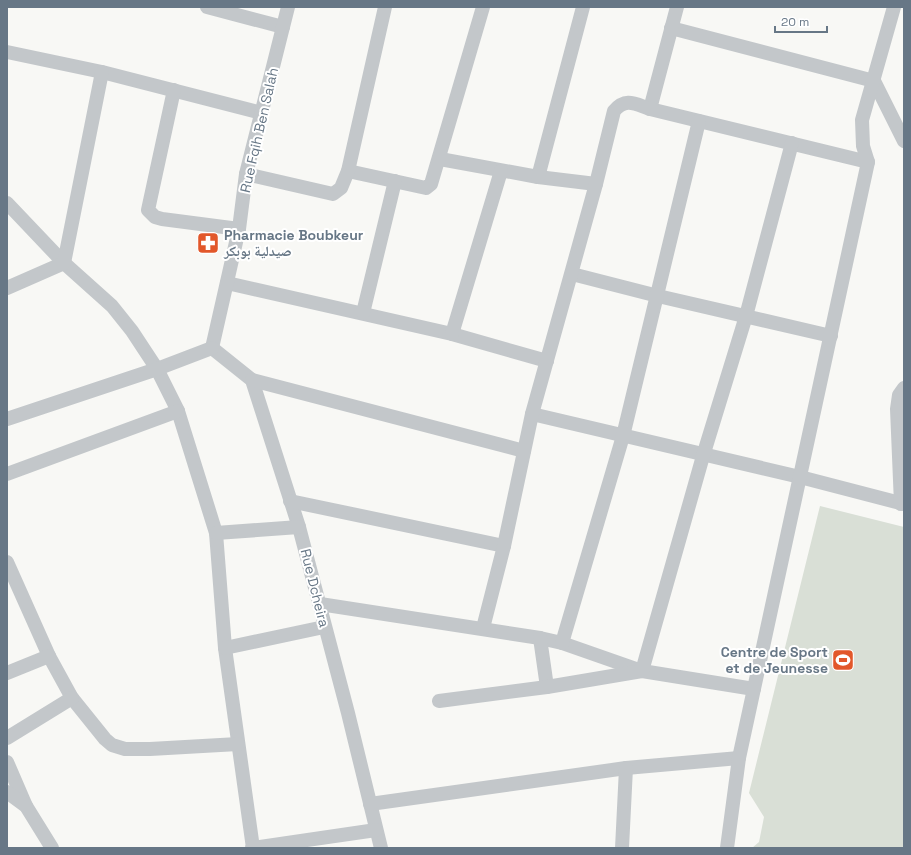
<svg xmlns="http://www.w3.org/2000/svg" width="911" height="855" font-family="'Space Grotesk','Noto Naskh Arabic',sans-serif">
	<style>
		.green { fill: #d9dfd6 }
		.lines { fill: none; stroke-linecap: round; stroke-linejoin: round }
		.street { stroke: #c3c7ca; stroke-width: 14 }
		.labels { text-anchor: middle; stroke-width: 4; stroke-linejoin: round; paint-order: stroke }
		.street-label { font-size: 14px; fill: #677786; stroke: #fff }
		.poi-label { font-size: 14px; font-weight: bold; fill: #677786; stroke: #fff; text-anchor: start }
	</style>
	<rect width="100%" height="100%" fill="#f8f8f5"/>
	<path class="green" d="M820 506 904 527V848H752L759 842 764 817 749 793Z"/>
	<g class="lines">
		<g class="street">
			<path d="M207 7 283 27"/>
			<path d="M671 28 874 81 904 141"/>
			<path d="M7 52 102 72 262 113"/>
			<path d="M174 90 148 210 155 217 162 219 239 229"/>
			<path d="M650 109 677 7"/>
			<path d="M440 159 538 177 596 184"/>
			<path d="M348 171 426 188 431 184 483 7"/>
			<path d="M246 174 333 194 341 188 348 171 385 7"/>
			<path d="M538 177 583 7"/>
			<path d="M7 203 64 263 112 306 132 331 157 369 178 411 216 533 225 648 253 848"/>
			<path d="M572 274 658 296 831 336"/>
			<path d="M227 283 452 334 547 361"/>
			<path d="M7 288 64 263 102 72"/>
			<path d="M363 313 395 181"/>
			<path d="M452 334 501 171"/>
			<path d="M212 348 252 380 299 527 348 713 381 848"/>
			<path d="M212 348 239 229 246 174 288 7"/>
			<path d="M252 380 524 451"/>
			<path d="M532 414 800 477 904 504"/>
			<path d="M7 419 157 369 212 348"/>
			<path d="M7 474 178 411"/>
			<path d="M290 501 504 546"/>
			<path d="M901 504 897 409 899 395 904 388"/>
			<path d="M216 533 299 527"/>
			<path d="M7 562 49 656 72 698 105 739 112 745 125 749H150L238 744"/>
			<path d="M320 604 540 638 562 643 642 671 754 689"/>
			<path d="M483 628 504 546 532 414 596 184 614 111C626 97 635 104 650 109L868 162"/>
			<path d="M540 638 547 687"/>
			<path d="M562 643 623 436 699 121"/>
			<path d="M225 648 324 627"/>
			<path d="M7 673 49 656"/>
			<path d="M439 701 547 687 642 671 703 456 746 316 792 143"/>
			<path d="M7 738 72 698"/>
			<path d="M7 762 26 806"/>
			<path d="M7 792 26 806 52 848"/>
			<path d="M370 804 626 768 739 758"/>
			<path d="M252 848 376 830"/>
			<path d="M622 848 626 768"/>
			<path d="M727 848 739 758 868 162 863 146 862 120 894 7"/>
		</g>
	</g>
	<defs>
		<g id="pharmacy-square" transform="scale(1.15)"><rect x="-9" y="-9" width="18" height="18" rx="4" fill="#e2572a" stroke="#fff"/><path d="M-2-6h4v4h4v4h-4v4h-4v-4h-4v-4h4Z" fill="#fff"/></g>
		<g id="stadium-square" transform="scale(1.15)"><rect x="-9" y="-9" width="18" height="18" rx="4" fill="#e2572a" stroke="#fff"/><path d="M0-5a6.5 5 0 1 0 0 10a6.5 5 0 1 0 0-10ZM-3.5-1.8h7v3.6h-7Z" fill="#fff"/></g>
	</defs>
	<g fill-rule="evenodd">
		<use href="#pharmacy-square" x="208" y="243"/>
		<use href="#stadium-square" x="843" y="660"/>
	</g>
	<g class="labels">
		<g class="street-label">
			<text transform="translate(259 130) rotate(-77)" y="5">Rue Fqih Ben Salah</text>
			<text transform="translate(315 588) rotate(76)" y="5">Rue Dcheira</text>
		</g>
		<g class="poi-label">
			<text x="224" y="240">Pharmacie Boubkeur<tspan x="224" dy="16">صيدلية بوبكر</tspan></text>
			<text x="828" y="657" text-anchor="end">Centre de Sport<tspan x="828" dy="16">et de Jeunesse</tspan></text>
		</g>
	</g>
	<rect width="911" height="855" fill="none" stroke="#677786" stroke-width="16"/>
	<path d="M775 26v6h52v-6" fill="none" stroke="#677786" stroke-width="2"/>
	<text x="781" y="26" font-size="12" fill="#677786" stroke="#ffffff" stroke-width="3" paint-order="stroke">20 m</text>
</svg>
